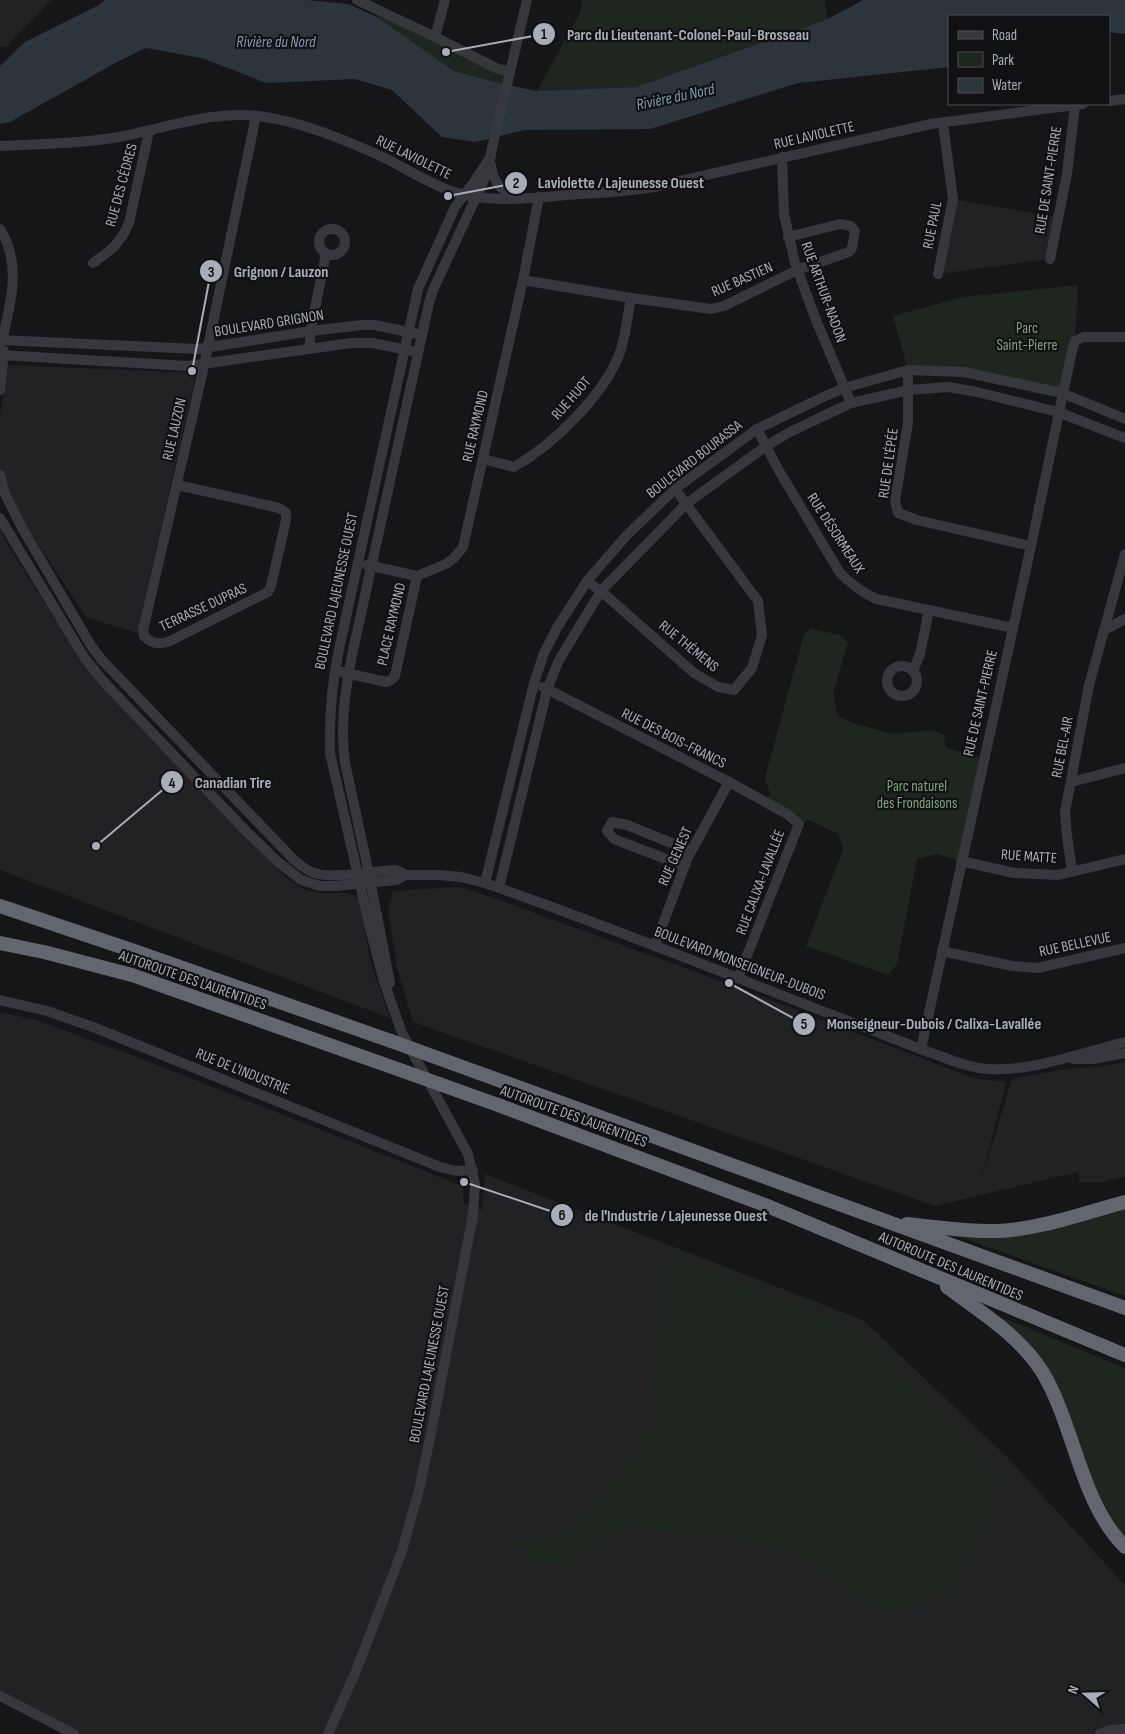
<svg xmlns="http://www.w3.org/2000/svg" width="1125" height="1734" font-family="'Sofia Sans Condensed',sans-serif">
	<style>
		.built { fill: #222225 }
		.green { fill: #1e261f }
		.water { fill: #2c353c }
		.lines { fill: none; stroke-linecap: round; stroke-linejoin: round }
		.minor { stroke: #37383d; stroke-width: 10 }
		.highway { stroke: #63666e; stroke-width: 14 }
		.highway-bridge { stroke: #63666e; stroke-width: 14 }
		.labels { text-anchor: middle; stroke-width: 4.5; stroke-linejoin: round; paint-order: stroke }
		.street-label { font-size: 15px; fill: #a8adb8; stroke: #111113 }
		.park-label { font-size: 15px; fill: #7fa381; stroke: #111113 }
		.water-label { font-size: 16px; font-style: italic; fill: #7f9bb3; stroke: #111113 }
		.leader { fill: none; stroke: #a8adb8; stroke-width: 2 }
		.callout-dot { fill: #a8adb8; stroke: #111113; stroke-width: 2 }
		.mark-label { font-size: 15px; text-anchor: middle; font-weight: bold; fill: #111 }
		.callout-label { font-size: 16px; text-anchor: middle; font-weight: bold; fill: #a8adb8; stroke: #111113; stroke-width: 4.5; stroke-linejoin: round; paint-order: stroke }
	</style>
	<rect width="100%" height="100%" fill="#161618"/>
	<g class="built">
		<path d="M0 0H51L6 47 0 46Z"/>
		<path d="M953 199 1059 218 1050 259 938 274Z"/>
		<path d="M7 365 196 373 137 633 86 617 22 520 2 485 0 471V417Z"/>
		<path d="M0 529 7 544 79 656 249 841 287 878 303 889 320 893H346L357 897 359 900 371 964 390 1018 0 870Z"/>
		<path d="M459 887 494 898 742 989 973 1078 1006 1082 982 1177 1012 1079 1058 1070 1103 1066 1125 1062V1176L1103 1182H1080L1078 1172 935 1206 413 1022 397 968 388 911 393 891Z"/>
		<path d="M0 1012 36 1020 137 1057 463 1186 464 1204 482 1210 485 1174 863 1320 1007 1457 1125 1585V1734H79L0 1692Z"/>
	</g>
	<g class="green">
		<path d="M583 0H825L828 19 636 87 537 91 579 15Z"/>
		<path d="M379 11 510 72 507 85 454 71 377 17Z"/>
		<path d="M1078 285 1075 341 1062 393 980 375 908 370 893 316 963 297Z"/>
		<path d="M812 629 841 635 848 643 833 694 838 716 856 724 894 734 933 730 944 735 946 748 984 758 961 861 937 854 917 859 897 964 888 975 806 946 843 850 838 834 809 820 799 824 767 803 770 794 765 778 804 634Z"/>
		<path d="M1125 1207V1296L951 1234Z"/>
		<path d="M669 1253 854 1326 889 1360 934 1413 946 1421 1000 1486 997 1504 959 1584 895 1615 872 1608 795 1553 732 1537H693L626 1526 564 1563 522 1566 527 1553 505 1541 545 1538 581 1523 612 1486 635 1453 644 1434 650 1428 652 1376 656 1360 664 1274Z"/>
		<path d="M994 1314 1125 1368V1540L1100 1499 1062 1398Z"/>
	</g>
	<path class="water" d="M105 0H307L348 4 377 17 454 71 507 85 537 91 636 87 828 19 863 0H1125V34L1109 32V16H949V67L798 83 650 129 524 130 475 142 442 137 392 90 355 79 266 83 202 58 146 48 117 62 10 122 0 124V66L25 42 99 5Z"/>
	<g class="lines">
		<g class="minor">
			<path d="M357 0 435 37 496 68 510 72"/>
			<path d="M435 37 445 0"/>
			<path d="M1109 101 1125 99"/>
			<path d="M0 146C38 144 76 144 113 138 161 130 209 110 258 116 301 121 348 141 387 159 408 170 428 183 451 191 487 204 530 198 567 195 596 193 625 192 654 187L931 124 1083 104"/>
			<path d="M782 157 784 214 795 263 816 320 851 403"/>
			<path d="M491 165C493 182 501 190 515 198"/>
			<circle cx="332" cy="242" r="13"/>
			<path d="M0 229C22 264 11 302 2 340L0 344"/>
			<path d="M1050 259 1067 174 1075 105"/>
			<path d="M93 263C111 250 120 244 129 223L149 131"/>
			<path d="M938 274 953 199 943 123"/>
			<path d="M523 280 631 298 711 309 724 306 797 270 849 252 852 248 855 231 851 226 840 224 788 237"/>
			<path d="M0 340 198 349 311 331 362 325H375L422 335"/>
			<path d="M309 349 312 323 326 254"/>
			<path d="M0 355 188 366 351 343H372L418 352"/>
			<path d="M908 370V423L895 501 898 513 917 520 1031 546"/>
			<path d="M0 390 4 351"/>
			<path d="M757 429 778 469 840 573C852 585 862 593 877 599L1013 628"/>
			<path d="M483 459 514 467C553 445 602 397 619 355 626 338 627 316 631 298"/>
			<path d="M0 475 5 494 21 526 90 644 101 659 294 860C300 865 306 870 314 873 334 879 374 871 396 870L406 875"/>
			<path d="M177 485 275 507 281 509 286 513V520L271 586 268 592 172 640C161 645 153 645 144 636L143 630 202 375 256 116"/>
			<path d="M0 518 84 657 103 681 246 831 278 862 301 880 320 886H335L396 880 406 875H439L461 877 485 883C603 924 719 971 835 1016 868 1028 901 1042 934 1054 952 1060 969 1068 988 1069 1032 1072 1083 1052 1125 1042"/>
			<path d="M367 565 417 576 446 564 454 558 463 547 523 280 539 197"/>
			<path d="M587 581 601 591 694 673 718 687 734 690 752 668 762 635 758 601 675 489"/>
			<path d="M1104 630 1125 619"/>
			<circle cx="902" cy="681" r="15"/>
			<path d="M913 671 920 654 929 610"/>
			<path d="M342 672 386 682 391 680 395 676 417 576"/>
			<path d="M543 687 729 782 787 814 799 824 738 978"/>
			<path d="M1071 782 1125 768"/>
			<path d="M961 861 1014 873 1058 875 1125 859"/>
			<path d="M684 866 614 839 607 831 612 822 627 825 691 851"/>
			<path d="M1072 871 1067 836 1065 812 1089 685 1125 554"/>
			<path d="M485 883 534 683 544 653 558 626 587 581 627 535 675 489 757 429 821 398 844 388 908 370 964 372 1062 393 1125 419"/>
			<path d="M499 888 547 690 559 660 601 591 686 504 766 446 790 432 851 403 909 390 948 387 977 392 1058 412 1125 438"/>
			<path d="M655 945 688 857 729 782"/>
			<path d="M942 951 1012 966 1037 968 1125 948"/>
			<path d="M390 983 367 864 345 763C340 727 345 691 352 655L429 303 433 290 485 178 527 0"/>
			<path d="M0 1000 47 1011 93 1027 440 1167 456 1171 473 1170"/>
			<path d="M921 1049 1031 546 1072 351 1075 341 1084 337H1125"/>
			<path d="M1073 1059H1094L1125 1053"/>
			<path d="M0 1696 74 1734"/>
			<path d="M328 1734 356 1671 402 1551 419 1490 431 1433 473 1215 475 1184 468 1154 402 1033 384 982 369 924 330 753C329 718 332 683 339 649L418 289 455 207 474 182 491 156"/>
			<path d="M1100 1734 1110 1730 1125 1729"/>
		</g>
		<g class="highway">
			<path d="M0 906 134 951 391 1041"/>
			<path d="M0 943 44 952 132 975 403 1071"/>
			<path d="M479 1073 1125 1308"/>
			<path d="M498 1105 765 1205 1125 1355"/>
			<path d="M907 1224C937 1227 968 1232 998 1231 1041 1229 1084 1213 1125 1202"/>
			<path d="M947 1287C982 1313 1020 1336 1043 1373 1075 1427 1080 1502 1125 1547"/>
		</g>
		<g class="highway-bridge">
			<path d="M391 1041 479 1073"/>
			<path d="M403 1071 498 1105"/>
		</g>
	</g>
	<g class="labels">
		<g class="street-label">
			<text transform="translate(814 135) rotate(-13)" y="5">RUE LAVIOLETTE</text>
			<text transform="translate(414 157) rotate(26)" y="5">RUE LAVIOLETTE</text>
			<text transform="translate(1048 180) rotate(-81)" y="5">RUE DE SAINT-PIERRE</text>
			<text transform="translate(121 185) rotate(-75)" y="5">RUE DES CÈDRES</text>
			<text transform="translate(932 225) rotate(-79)" y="5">RUE PAUL</text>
			<text transform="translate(742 279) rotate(-24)" y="5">RUE BASTIEN</text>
			<text transform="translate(824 292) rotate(70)" y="5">RUE ARTHUR-NADON</text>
			<text transform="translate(269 323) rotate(-9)" y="5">BOULEVARD GRIGNON</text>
			<text transform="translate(571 398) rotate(-49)" y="5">RUE HUOT</text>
			<text transform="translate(475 426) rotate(-77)" y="5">RUE RAYMOND</text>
			<text transform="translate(174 429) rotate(-77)" y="5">RUE LAUZON</text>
			<text transform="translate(694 459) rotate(-38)" y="5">BOULEVARD BOURASSA</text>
			<text transform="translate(888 463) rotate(-82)" y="5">RUE DE L'ÉPÉE</text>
			<text transform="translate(836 533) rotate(57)" y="5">RUE DÉSORMEAUX</text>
			<text transform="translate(336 591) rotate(-78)" y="5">BOULEVARD LAJEUNESSE OUEST</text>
			<text transform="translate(203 607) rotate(-25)" y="5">TERRASSE DUPRAS</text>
			<text transform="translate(391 624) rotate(-77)" y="5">PLACE RAYMOND</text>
			<text transform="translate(689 646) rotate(39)" y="5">RUE THÉMENS</text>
			<text transform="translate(980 703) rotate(-77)" y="5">RUE DE SAINT-PIERRE</text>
			<text transform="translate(674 738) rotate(27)" y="5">RUE DES BOIS-FRANCS</text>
			<text transform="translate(1062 747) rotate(-79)" y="5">RUE BEL-AIR</text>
			<text transform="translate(675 856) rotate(-66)" y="5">RUE GENEST</text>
			<text transform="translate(1029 856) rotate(4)" y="5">RUE MATTE</text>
			<text transform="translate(760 882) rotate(-69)" y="5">RUE CALIXA-LAVALLÉE</text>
			<text transform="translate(1075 944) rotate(-12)" y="5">RUE BELLEVUE</text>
			<text transform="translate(740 963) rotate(21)" y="5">BOULEVARD MONSEIGNEUR-DUBOIS</text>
			<text transform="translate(193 980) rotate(19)" y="5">AUTOROUTE DES LAURENTIDES</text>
			<text transform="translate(243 1071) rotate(22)" y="5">RUE DE L'INDUSTRIE</text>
			<text transform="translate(574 1116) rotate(20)" y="5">AUTOROUTE DES LAURENTIDES</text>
			<text transform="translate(951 1266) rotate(23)" y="5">AUTOROUTE DES LAURENTIDES</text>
			<text transform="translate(429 1364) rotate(-79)" y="5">BOULEVARD LAJEUNESSE OUEST</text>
		</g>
		<g class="park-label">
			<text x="1027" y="333">Parc<tspan x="1027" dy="17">Saint-Pierre</tspan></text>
			<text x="917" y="791">Parc naturel<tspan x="917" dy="17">des Frondaisons</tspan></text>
		</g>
		<g class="water-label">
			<text x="276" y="47">Rivière du Nord</text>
			<text transform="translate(675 96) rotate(-12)" y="6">Rivière du Nord</text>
		</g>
	</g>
	<path class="leader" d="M446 52L544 34M448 196L516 183M192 371L211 271M96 846L172 782M729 983L804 1024M464 1182L562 1215"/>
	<g class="callout-dot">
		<circle cx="446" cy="52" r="5"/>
		<circle cx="448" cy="196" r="5"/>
		<circle cx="192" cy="371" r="5"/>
		<circle cx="96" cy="846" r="5"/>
		<circle cx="729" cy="983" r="5"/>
		<circle cx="464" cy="1182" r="5"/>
		<circle cx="544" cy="34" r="12"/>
		<circle cx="516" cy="183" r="12"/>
		<circle cx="211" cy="271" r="12"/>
		<circle cx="172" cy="782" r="12"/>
		<circle cx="804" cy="1024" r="12"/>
		<circle cx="562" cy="1215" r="12"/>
	</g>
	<g class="mark-label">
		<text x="544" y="39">1</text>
		<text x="516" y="188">2</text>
		<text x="211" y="277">3</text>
		<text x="172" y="788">4</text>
		<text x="804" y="1029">5</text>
		<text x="562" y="1220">6</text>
	</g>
	<g class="callout-label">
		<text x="688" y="40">Parc du Lieutenant-Colonel-Paul-Brosseau</text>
		<text x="621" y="188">Laviolette / Lajeunesse Ouest</text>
		<text x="281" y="277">Grignon / Lauzon</text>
		<text x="233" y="788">Canadian Tire</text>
		<text x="934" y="1029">Monseigneur-Dubois / Calixa-Lavallée</text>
		<text x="676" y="1221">de l'Industrie / Lajeunesse Ouest</text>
	</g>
	<rect x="948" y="15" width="162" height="90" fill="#111113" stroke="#4d4f55"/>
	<rect x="958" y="31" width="25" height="8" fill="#37383d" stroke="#4d4f55"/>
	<text x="992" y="40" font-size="15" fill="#a8adb8">Road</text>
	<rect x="958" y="52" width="25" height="15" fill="#1e261f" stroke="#4d4f55"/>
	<text x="992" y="65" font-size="15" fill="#a8adb8">Park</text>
	<rect x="958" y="78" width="25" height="15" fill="#2c353c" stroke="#4d4f55"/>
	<text x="992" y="90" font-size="15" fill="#a8adb8">Water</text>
	<g transform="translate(1085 1694) rotate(290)" stroke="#111113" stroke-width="4" paint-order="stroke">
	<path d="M0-4L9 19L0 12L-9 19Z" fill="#a8adb8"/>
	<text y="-8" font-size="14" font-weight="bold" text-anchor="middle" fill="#a8adb8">N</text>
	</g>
</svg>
